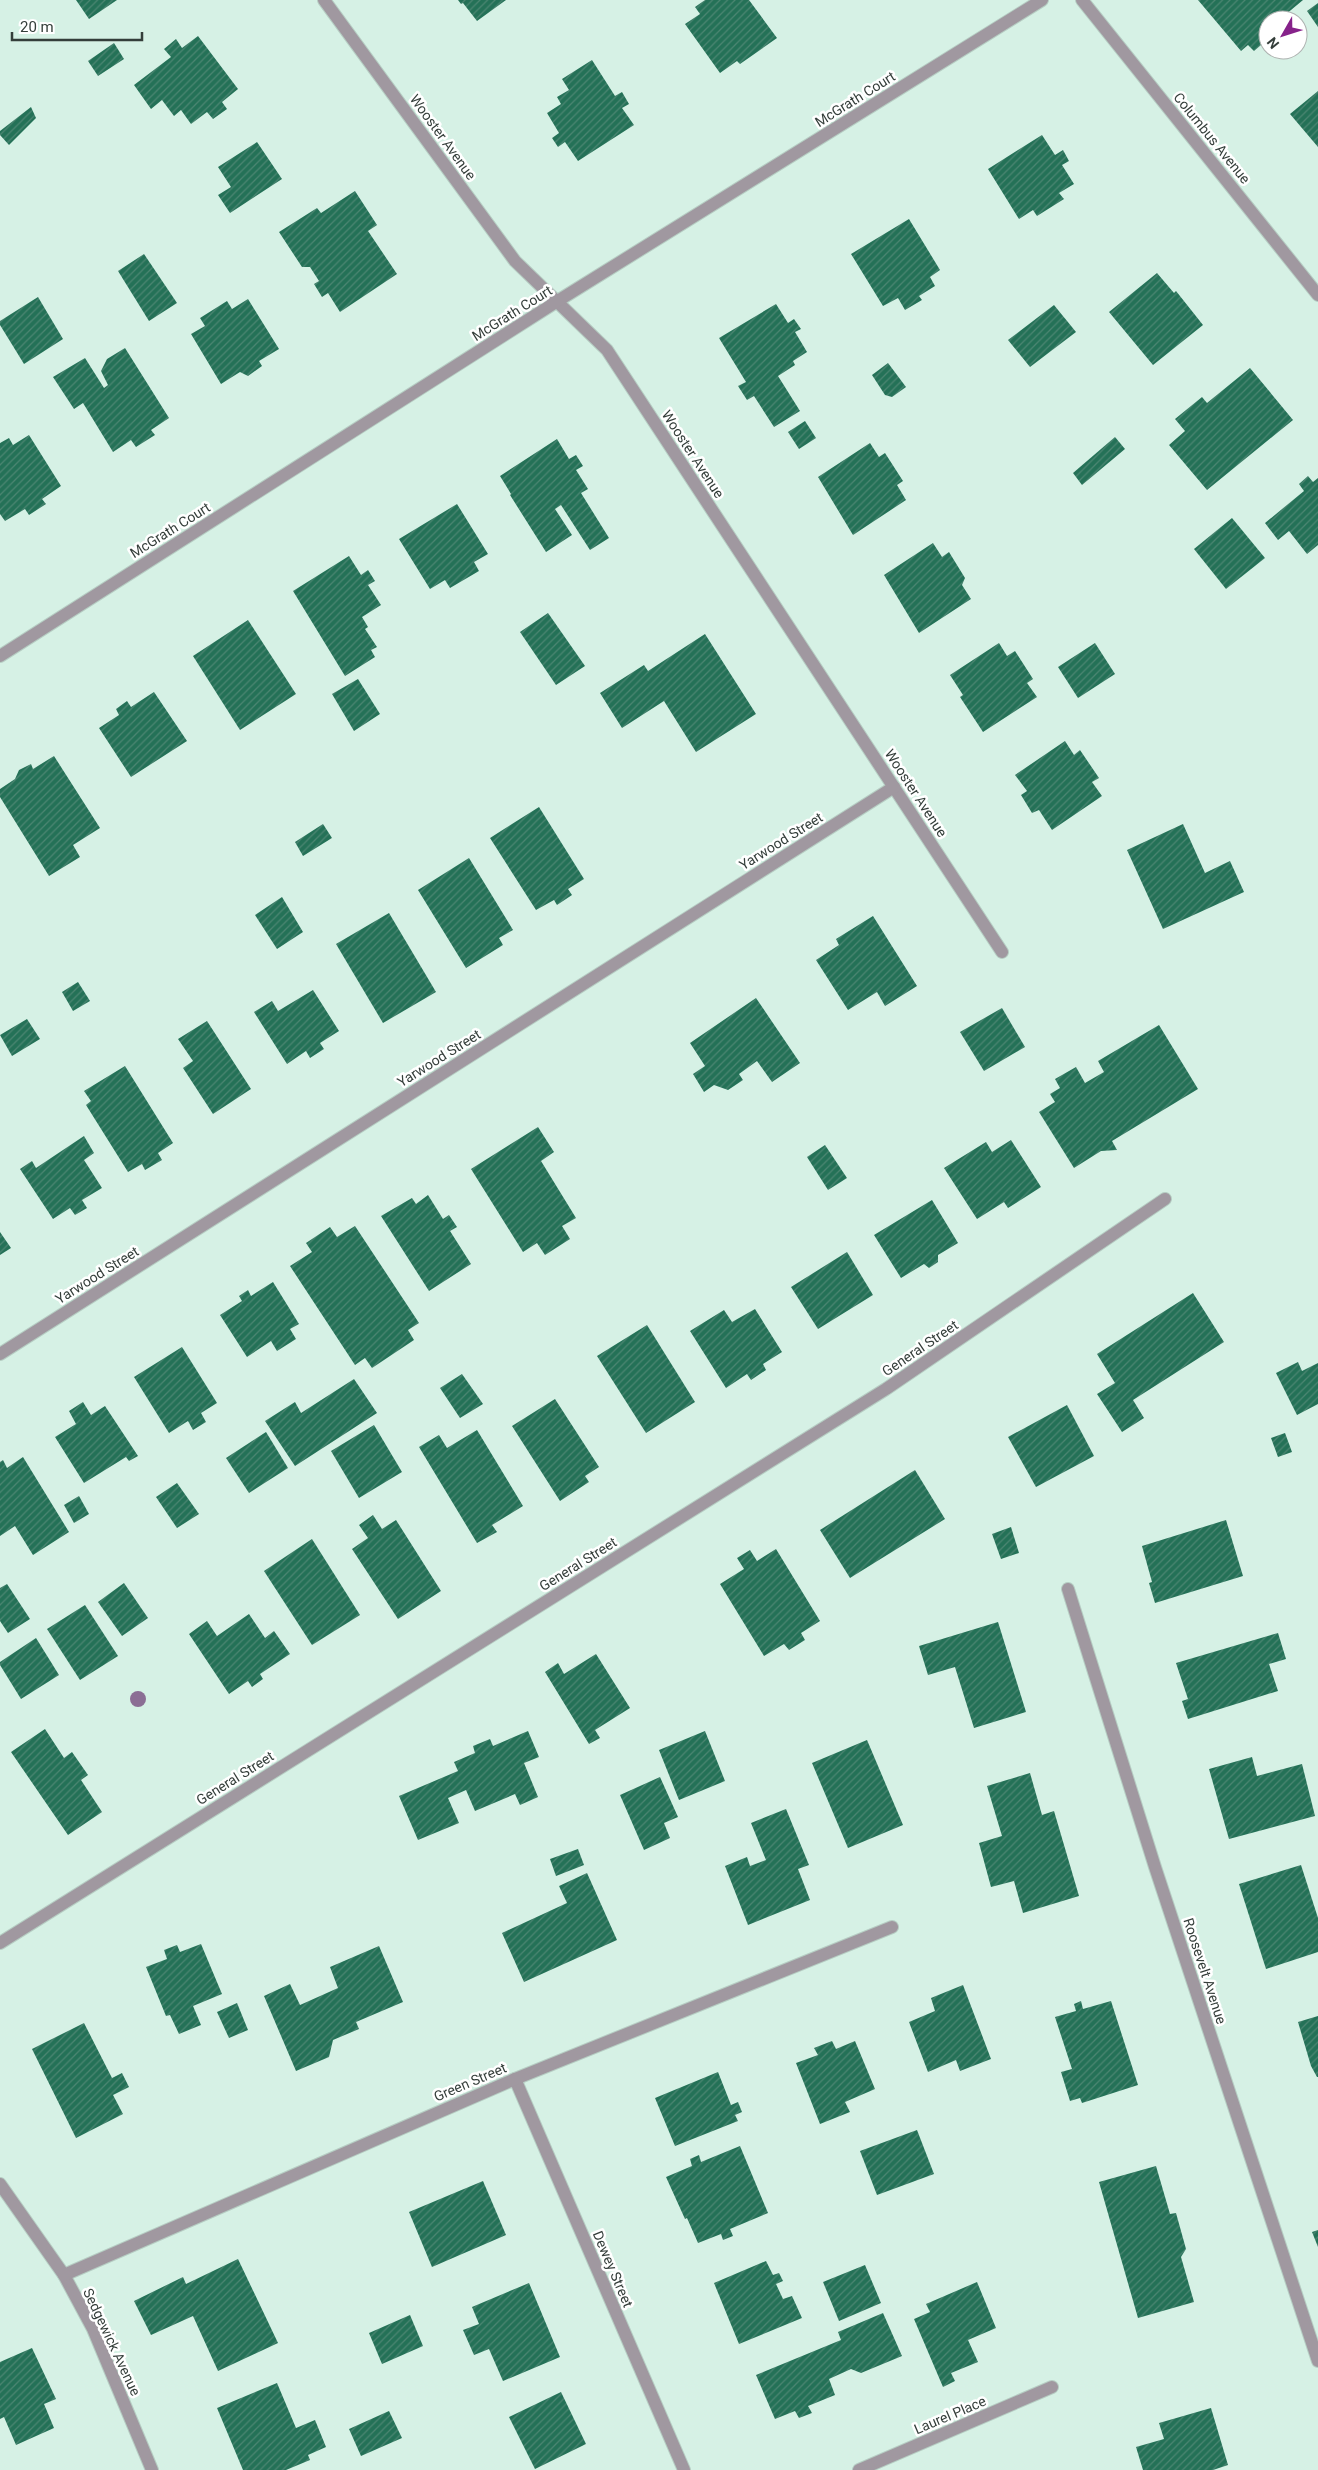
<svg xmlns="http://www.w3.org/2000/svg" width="1318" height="2470" font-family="Roboto,sans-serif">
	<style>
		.building { fill: url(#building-hatch) }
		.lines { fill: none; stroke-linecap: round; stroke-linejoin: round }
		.minor-casing { stroke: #b6cdc3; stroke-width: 14 }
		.minor { stroke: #a098a0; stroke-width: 12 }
		.tree { fill: #8b6e94 }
		.labels { text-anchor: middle; stroke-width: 5; stroke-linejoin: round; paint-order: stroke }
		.street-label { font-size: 14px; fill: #343e3a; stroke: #fff }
	</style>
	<defs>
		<pattern id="building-hatch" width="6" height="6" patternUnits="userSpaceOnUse" patternTransform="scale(1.25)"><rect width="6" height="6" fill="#247157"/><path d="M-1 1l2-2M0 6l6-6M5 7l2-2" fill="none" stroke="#4c8672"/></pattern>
	</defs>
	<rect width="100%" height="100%" fill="#d6f1e5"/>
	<g class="building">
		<path d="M76 0H117L89 19Z"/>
		<path d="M458 0H506L477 21 463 3 461 4Z"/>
		<path d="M705 0H749L777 38 740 64 737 61 720 73 685 24 700 14 695 7Z"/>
		<path d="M1198 0H1303L1279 20H1268V39L1254 51 1248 45 1241 51Z"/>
		<path d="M1318 3V27L1307 11Z"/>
		<path d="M198 36 238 89 222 102 227 109 213 119 207 112 191 124 181 110 174 116 162 100 151 109 134 85 171 57 164 49 176 39 182 48Z"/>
		<path d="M114 43 124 59 98 76 88 61Z"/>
		<path d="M592 60 615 96 622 92 629 104 622 108 634 125 578 161 565 142 558 147 552 138 559 133 547 113 561 104 557 97 569 90 562 79Z"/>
		<path d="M1318 91V147L1290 114Z"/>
		<path d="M31 107 36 118 9 145 0 135V131Z"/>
		<path d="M1042 135 1055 155 1063 150 1069 161 1062 165 1074 184 1059 193 1064 199 1037 216 1033 210 1019 219 988 169Z"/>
		<path d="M257 142 282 179 230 213 218 195 231 187 218 167Z"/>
		<path d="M355 191 377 225 368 231 397 274 340 312 328 293 322 297 314 284 319 281 310 267H302L279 232 317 208 321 213Z"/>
		<path d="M909 219 940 270 930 277 935 286 919 296 922 300 905 310 898 298 883 306 851 254Z"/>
		<path d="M144 254 177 303 149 321 118 271Z"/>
		<path d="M1157 273 1174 293 1176 291 1203 325 1153 365 1109 312Z"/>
		<path d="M38 297 63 339 24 364 0 325V321Z"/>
		<path d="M248 299 279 349 259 361 262 366 248 376 240 372 221 384 191 334 205 326 200 318 227 301 232 309Z"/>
		<path d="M776 304 788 323 794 319 801 329 795 332 807 352 793 361 795 365 778 376 800 411 774 427 754 396 747 400 738 386 746 382 719 338Z"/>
		<path d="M1054 305 1076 332 1030 367 1008 340Z"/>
		<path d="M125 348 169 418 151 430 155 435 136 447 131 440 113 452 83 403 74 409 53 377 85 358 104 388 108 385 101 371 107 359Z"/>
		<path d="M888 363 906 387 892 397 885 395 872 375Z"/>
		<path d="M1250 368 1293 420 1207 490 1169 445 1185 431 1175 419 1202 397 1207 403Z"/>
		<path d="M805 421 816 438 799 449 788 432Z"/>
		<path d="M29 435 61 486 42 499 46 504 29 515 25 509 5 521 0 514V443L9 438 13 445Z"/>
		<path d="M1115 437 1125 449 1082 485 1073 473Z"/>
		<path d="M557 439 569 459 576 455 583 466 576 470 588 489 581 493 609 538 590 550 561 505 555 509 572 535 546 552 510 495 511 494 500 476Z"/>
		<path d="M870 443 879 457 885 453 903 481 897 485 906 500 853 535 818 477Z"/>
		<path d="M1308 476 1313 482 1318 478V545L1307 554 1289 531 1278 540 1265 523 1304 491 1299 484Z"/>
		<path d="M457 504 488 554 474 562 479 571 450 588 445 580 430 589 399 539Z"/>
		<path d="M1232 518 1265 558 1226 589 1194 549Z"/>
		<path d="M933 543 942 557 949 552 965 578 962 585 971 599 919 633 884 575Z"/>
		<path d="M349 556 361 575 368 570 375 581 368 585 381 605 362 617 368 627 365 629 377 647 371 650 375 657 345 676 293 591Z"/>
		<path d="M548 613 585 666 556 685 520 632Z"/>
		<path d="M248 620 296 694 240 730 193 656Z"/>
		<path d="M705 634 756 714 696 752 664 701 622 728 600 693 644 665 648 671Z"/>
		<path d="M999 643 1007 656 1015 651 1033 679 1027 683 1037 697 983 732 960 697 963 695 950 675Z"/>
		<path d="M1095 643 1115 674 1078 698 1058 667Z"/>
		<path d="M358 679 380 714 354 731 332 694Z"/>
		<path d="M154 692 187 741 131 777 99 728 119 715 116 709 127 701 131 707Z"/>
		<path d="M1065 741 1074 755 1080 750 1099 778 1092 782 1102 796 1052 830 1039 810 1032 813 1021 795 1027 791 1015 775Z"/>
		<path d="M54 756 100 828 73 845 80 857 49 876 0 797V789L15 779 19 770 31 764 33 769Z"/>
		<path d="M539 807 584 879 568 889 572 895 557 905 554 900 536 910 490 838Z"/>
		<path d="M323 824 332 838 303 856 295 842Z"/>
		<path d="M1183 824 1205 873 1230 861 1244 892 1163 929 1127 850Z"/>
		<path d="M469 858 513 930 499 938 503 945 466 968 418 890Z"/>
		<path d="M282 897 303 932 277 949 255 915Z"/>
		<path d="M389 913 436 992 383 1023 336 944Z"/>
		<path d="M873 916 917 986 885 1006 877 992 848 1010 816 960 839 945 836 939Z"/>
		<path d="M78 982 90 1001 73 1011 62 992Z"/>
		<path d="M313 990 339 1031 320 1043 324 1049 310 1058 306 1051 287 1064 254 1012 272 1001 278 1011Z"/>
		<path d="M756 998 800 1063 772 1082 757 1061 739 1074 743 1080 728 1090 714 1085 704 1092 693 1074 705 1066 690 1043Z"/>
		<path d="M1002 1008 1025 1047 984 1071 960 1032Z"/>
		<path d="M27 1019 40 1039 12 1056 0 1035Z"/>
		<path d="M207 1021 251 1089 213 1114 183 1068 193 1061 178 1039Z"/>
		<path d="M1159 1025 1198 1089 1112 1141 1117 1150 1101 1151 1074 1168 1039 1112 1055 1102 1050 1094 1060 1088 1055 1079 1076 1067 1085 1083 1104 1072 1098 1061Z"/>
		<path d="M125 1066 173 1143 158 1153 162 1160 145 1170 142 1164 128 1172 86 1105 91 1101 84 1091Z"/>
		<path d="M538 1127 554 1152 541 1161 576 1218 562 1226 570 1239 545 1255 537 1243 523 1252 471 1169Z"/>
		<path d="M84 1136 94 1153 84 1160 102 1188 82 1200 87 1208 75 1215 70 1208 53 1219 20 1169 32 1161 36 1168Z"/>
		<path d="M1011 1140 1041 1187 1008 1208 1004 1202 977 1219 944 1168 986 1142 992 1152Z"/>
		<path d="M825 1145 847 1178 828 1190 807 1157Z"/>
		<path d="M428 1195 443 1219 449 1215 457 1227 450 1231 471 1264 429 1291 381 1216 412 1198 416 1204Z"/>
		<path d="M932 1200 958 1243 938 1255V1262L929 1268 924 1264 901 1278 874 1235Z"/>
		<path d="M355 1226 419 1323 408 1330 414 1340 372 1368 365 1358 355 1365 290 1266 312 1252 306 1243 330 1227 337 1237Z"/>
		<path d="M0 1232 11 1248 0 1255Z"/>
		<path d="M847 1252 873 1295 818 1329 791 1287Z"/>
		<path d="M273 1282 299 1324 290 1329 296 1339 277 1351 271 1341 247 1357 220 1315 242 1301 239 1296 248 1290 251 1296Z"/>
		<path d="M1193 1293 1224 1342 1133 1400 1144 1418 1122 1432 1097 1394 1115 1383 1097 1354Z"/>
		<path d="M755 1309 782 1352 763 1364 766 1370 751 1380 747 1374 726 1388 690 1331 724 1310 732 1322Z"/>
		<path d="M647 1325 695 1402 646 1433 597 1356Z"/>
		<path d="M182 1347 217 1403 201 1413 206 1422 193 1430 188 1421 169 1433 134 1377Z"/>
		<path d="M1298 1362 1302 1371 1318 1363V1404L1297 1415 1276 1373Z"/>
		<path d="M462 1374 483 1404 460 1418 440 1388Z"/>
		<path d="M354 1379 377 1413 295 1466 265 1421 295 1402 301 1413Z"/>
		<path d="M555 1399 599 1467 585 1476 589 1482 560 1501 512 1426Z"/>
		<path d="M83 1402 91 1415 105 1406 138 1456 129 1461 126 1457 84 1483 55 1437 76 1424 69 1411Z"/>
		<path d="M1067 1405 1094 1456 1036 1487 1008 1437Z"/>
		<path d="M374 1425 402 1472 359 1498 331 1451Z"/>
		<path d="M477 1430 523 1506 492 1525 497 1532 477 1543 419 1447 439 1435 447 1448Z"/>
		<path d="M266 1432 288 1468 249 1493 226 1458Z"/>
		<path d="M1285 1433 1292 1452 1278 1457 1271 1438Z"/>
		<path d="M23 1457 69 1532 33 1555 15 1526 0 1536V1462L3 1460 7 1468Z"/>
		<path d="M915 1470 945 1519 850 1578 820 1530Z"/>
		<path d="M177 1483 199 1514 177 1528 156 1497Z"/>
		<path d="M79 1496 89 1514 74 1523 64 1505Z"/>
		<path d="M373 1515 382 1529 396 1520 441 1591 398 1619 352 1549 368 1538 359 1525Z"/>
		<path d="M1226 1520 1243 1576 1155 1603 1149 1583 1152 1582 1142 1546Z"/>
		<path d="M1011 1527 1019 1553 1001 1559 992 1534Z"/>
		<path d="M312 1539 360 1615 312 1645 264 1571Z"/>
		<path d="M776 1549 820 1621 801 1633 805 1640 789 1650 784 1644 764 1656 720 1584 744 1569 737 1558 750 1550 757 1561Z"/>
		<path d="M124 1583 148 1618 122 1636 98 1602Z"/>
		<path d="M7 1584 30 1619 8 1633 0 1621V1588Z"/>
		<path d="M85 1605 118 1656 80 1680 47 1629Z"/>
		<path d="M249 1614 265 1638 274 1631 290 1654 260 1674 263 1679 252 1687 248 1681 229 1694 189 1634 207 1621 217 1636Z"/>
		<path d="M998 1622 1026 1712 974 1728 955 1667 928 1675 919 1646Z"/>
		<path d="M1278 1633 1286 1659 1269 1664 1278 1691 1188 1719 1182 1701 1188 1699 1176 1663Z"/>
		<path d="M36 1638 59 1675 21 1699 0 1665V1662Z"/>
		<path d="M596 1654 630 1708 595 1730 600 1738 589 1744 545 1672 558 1663 564 1674Z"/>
		<path d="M45 1729 64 1758 72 1752 88 1775 81 1780 102 1812 68 1835 11 1752Z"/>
		<path d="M528 1731 539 1757 524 1763 538 1797 520 1805 515 1794 475 1811 466 1790 448 1798 459 1823 418 1840 399 1796 458 1771 454 1762 475 1753 473 1746 490 1739 493 1746Z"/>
		<path d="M705 1731 725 1781 679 1800 659 1750Z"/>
		<path d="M867 1740 903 1825 848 1848 812 1763Z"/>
		<path d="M1252 1757 1257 1776 1302 1764 1315 1816 1229 1839 1209 1769Z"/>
		<path d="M1030 1773 1042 1815 1054 1811 1079 1896 1023 1913 1014 1881 991 1887 979 1843 1002 1836 987 1786Z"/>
		<path d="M660 1777 678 1817 664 1823 670 1838 644 1850 620 1795Z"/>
		<path d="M786 1809 809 1865 798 1869 810 1900 748 1925 725 1866 747 1857 750 1866 766 1860 751 1823Z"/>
		<path d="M578 1849 584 1865 556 1876 550 1859Z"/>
		<path d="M1301 1865 1318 1918V1952L1266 1969 1239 1884Z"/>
		<path d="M587 1873 617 1940 524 1982 502 1933 567 1903 559 1886Z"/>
		<path d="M201 1944 222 1994 193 2006 201 2025 179 2034 170 2015 166 2016 146 1967 167 1959 164 1950 177 1945 180 1952Z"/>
		<path d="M379 1946 403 2002 356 2022 359 2029 333 2040 329 2057 296 2071 264 1996 290 1984 300 2005 338 1988 330 1967Z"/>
		<path d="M963 1985 991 2059 960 2071 956 2060 928 2072 909 2022 935 2011 931 1998Z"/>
		<path d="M1081 2001 1083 2009 1111 2001 1138 2085 1082 2103 1080 2098 1070 2101 1061 2072 1072 2069 1055 2017 1076 2011 1074 2004Z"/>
		<path d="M237 2003 248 2030 229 2038 217 2012Z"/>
		<path d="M1318 2016V2077H1317L1311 2066 1298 2022Z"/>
		<path d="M84 2023 112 2078 122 2073 129 2087 113 2095 123 2114 76 2138 32 2049Z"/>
		<path d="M832 2041 836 2049 855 2041 875 2089 845 2102 850 2112 820 2124 796 2063 818 2055 814 2048Z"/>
		<path d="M718 2072 731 2105 738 2102 742 2112 735 2115 738 2121 675 2146 655 2098Z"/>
		<path d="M917 2130 934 2174 877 2195 860 2151Z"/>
		<path d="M740 2146 768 2213 730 2229 733 2236 723 2240 721 2234 698 2243 687 2218 685 2219 666 2177 692 2166 690 2159 699 2155 701 2162Z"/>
		<path d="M1156 2166 1170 2214 1176 2213 1186 2249 1181 2257 1194 2302 1138 2318 1099 2182Z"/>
		<path d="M483 2181 506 2235 432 2267 409 2212Z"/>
		<path d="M1318 2230V2247L1312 2232Z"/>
		<path d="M238 2259 278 2343 218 2371 193 2316 151 2335 134 2301 183 2277 186 2284Z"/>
		<path d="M766 2261 773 2275 779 2273 783 2281 776 2284 783 2299 792 2296 802 2318 739 2344 714 2283Z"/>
		<path d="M865 2265 881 2303 839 2321 823 2282Z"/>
		<path d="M977 2282 996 2328 968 2340 978 2362 951 2373 955 2381 943 2387 914 2319 930 2312 926 2304Z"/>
		<path d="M529 2283 560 2357 503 2381 489 2349 474 2355 463 2330 479 2324 472 2307Z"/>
		<path d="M883 2313 902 2356 861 2373 851 2369 829 2379 835 2395 808 2406 812 2413 799 2418 795 2411 775 2419 756 2375 841 2340 838 2332Z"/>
		<path d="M410 2315 423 2346 382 2364 369 2333Z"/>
		<path d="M32 2348 56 2399 44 2404 54 2428 16 2445 4 2417 0 2419V2362Z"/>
		<path d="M277 2383 296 2428 315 2420 326 2447 308 2455 310 2460 286 2470H243L217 2408Z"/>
		<path d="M561 2392 586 2444 535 2469 509 2417Z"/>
		<path d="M1211 2408 1228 2465 1213 2470H1143L1136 2447 1164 2439 1159 2423Z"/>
		<path d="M389 2411 402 2438 361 2456 349 2429Z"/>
	</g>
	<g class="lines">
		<g class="minor-casing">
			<g id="minor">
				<path d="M324 0 515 261 607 350 1002 952"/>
				<path d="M1082 0 1318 295"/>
				<path d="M0 656 556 302 1042 0"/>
				<path d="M0 1354 894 787"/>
				<path d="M1068 1589 1155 1867 1318 2361"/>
				<path d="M0 1943 886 1389 1165 1199"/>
				<path d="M515 2079 684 2470"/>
				<path d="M0 2184 64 2275 93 2329 152 2470"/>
				<path d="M64 2275 515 2079 892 1927"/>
				<path d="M859 2470 1052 2387"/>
			</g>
		</g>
		<use href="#minor" class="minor"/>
	</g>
	<circle class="tree" cx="138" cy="1699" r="8"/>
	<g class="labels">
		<g class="street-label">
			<text transform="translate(855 99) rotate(-32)" y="5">McGrath Court</text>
			<text transform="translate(443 137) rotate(54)" y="5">Wooster Avenue</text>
			<text transform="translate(1212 138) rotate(51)" y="5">Columbus Avenue</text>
			<text transform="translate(512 313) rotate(-32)" y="5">McGrath Court</text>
			<text transform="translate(693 454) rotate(57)" y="5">Wooster Avenue</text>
			<text transform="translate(170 530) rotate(-32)" y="5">McGrath Court</text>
			<text transform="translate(916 793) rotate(57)" y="5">Wooster Avenue</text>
			<text transform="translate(781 841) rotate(-32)" y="5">Yarwood Street</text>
			<text transform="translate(439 1058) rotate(-32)" y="5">Yarwood Street</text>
			<text transform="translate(97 1275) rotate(-32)" y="5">Yarwood Street</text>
			<text transform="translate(920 1348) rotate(-34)" y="5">General Street</text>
			<text transform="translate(578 1564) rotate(-32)" y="5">General Street</text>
			<text transform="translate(235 1778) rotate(-32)" y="5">General Street</text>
			<text transform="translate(1205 1971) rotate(72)" y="5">Roosevelt Avenue</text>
			<text transform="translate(470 2082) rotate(-23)" y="5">Green Street</text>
			<text transform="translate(613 2269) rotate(67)" y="5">Dewey Street</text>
			<text transform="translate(112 2342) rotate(65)" y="5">Sedgewick Avenue</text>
			<text transform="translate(950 2415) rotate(-23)" y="5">Laurel Place</text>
		</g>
	</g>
	<g transform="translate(1283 35) rotate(231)"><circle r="24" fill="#ffffff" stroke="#aeb2b0"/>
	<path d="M0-4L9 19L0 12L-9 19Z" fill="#86228a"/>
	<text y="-8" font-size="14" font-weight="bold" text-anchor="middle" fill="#343e3a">N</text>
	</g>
	<path d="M12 32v8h130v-8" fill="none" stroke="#343e3a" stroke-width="2.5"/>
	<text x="20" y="32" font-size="15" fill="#343e3a" stroke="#ffffff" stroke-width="4" paint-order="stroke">20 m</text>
</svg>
